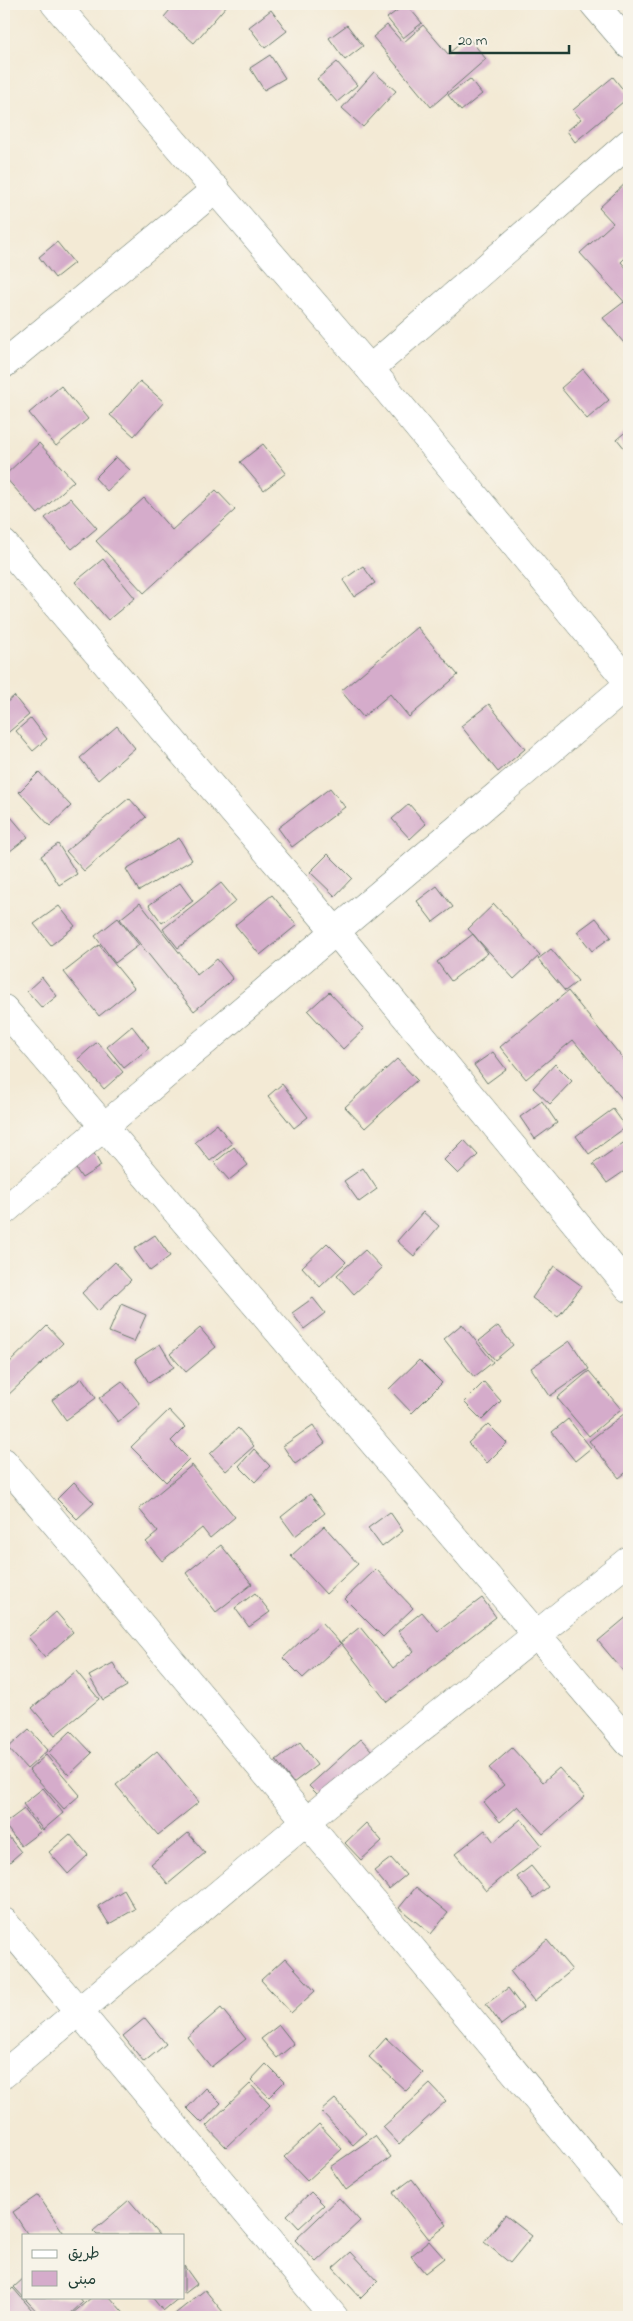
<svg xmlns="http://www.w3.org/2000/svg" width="633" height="2321" font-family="'Indie Flower','Playpen Sans Arabic',sans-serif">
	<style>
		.building { fill: #d5accb }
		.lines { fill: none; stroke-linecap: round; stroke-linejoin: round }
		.street-casing { stroke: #697a6c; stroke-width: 29 }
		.secondary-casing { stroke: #697a6c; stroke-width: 29 }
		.street { stroke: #fff; stroke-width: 28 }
		.secondary { stroke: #fff; stroke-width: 28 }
	</style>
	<rect width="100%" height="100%" fill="#f7f3e8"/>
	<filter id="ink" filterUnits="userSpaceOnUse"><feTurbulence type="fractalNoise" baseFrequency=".02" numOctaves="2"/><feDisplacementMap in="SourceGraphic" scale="10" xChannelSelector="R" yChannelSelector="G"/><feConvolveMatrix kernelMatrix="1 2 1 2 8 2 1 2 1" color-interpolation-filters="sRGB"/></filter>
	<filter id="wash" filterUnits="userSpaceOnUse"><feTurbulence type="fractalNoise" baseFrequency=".0096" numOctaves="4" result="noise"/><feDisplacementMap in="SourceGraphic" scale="20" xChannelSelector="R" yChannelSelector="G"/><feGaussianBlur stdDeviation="1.12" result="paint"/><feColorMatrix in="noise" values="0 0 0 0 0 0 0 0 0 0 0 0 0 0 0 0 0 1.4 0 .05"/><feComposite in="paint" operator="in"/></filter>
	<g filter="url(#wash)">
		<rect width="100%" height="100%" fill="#f3ead5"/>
		<g id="blocks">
			<g class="building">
				<path d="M175 4H228L194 43 164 17Z"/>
				<path d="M406 4 422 23 403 38 387 18Z"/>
				<path d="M271 10 287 31 265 48 249 27Z"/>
				<path d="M347 25 363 46 345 60 329 38Z"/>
				<path d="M387 25 403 43 423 25 448 54 468 37 486 59 431 107 373 37Z"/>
				<path d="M270 55 285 78 264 90 250 68Z"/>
				<path d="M337 62 357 85 337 102 317 79Z"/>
				<path d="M374 72 396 91 363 127 342 108Z"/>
				<path d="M613 77 629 97 575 142 567 131 581 119 573 110Z"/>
				<path d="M470 79 482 94 461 111 448 95Z"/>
				<path d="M629 180V254L621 262 629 271V307L580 253 613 223 599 208Z"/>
				<path d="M57 242 74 263 55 278 39 257Z"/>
				<path d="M624 302 629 309V349L603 318Z"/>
				<path d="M583 369 609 400 587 419 561 388Z"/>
				<path d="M140 381 164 402 134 436 110 415Z"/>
				<path d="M61 386 88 419 56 446 29 413Z"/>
				<path d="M629 429V454L617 439Z"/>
				<path d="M39 443 74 481 38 514 4 476Z"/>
				<path d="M263 444 286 473 264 490 240 462Z"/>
				<path d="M116 457 130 470 107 491 95 478Z"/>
				<path d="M216 490 235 510 144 593 96 541 144 498 172 530Z"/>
				<path d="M70 498 97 528 72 549 45 518Z"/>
				<path d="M103 559 135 598 108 620 75 582Z"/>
				<path d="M363 566 375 583 354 597 343 580Z"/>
				<path d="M417 627 458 675 409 717 390 694 363 717 341 691Z"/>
				<path d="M14 696 29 715 4 736V705Z"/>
				<path d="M489 704 525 749 498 772 461 726Z"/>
				<path d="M31 718 47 739 33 751 16 731Z"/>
				<path d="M117 726 135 748 98 780 80 758Z"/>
				<path d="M39 772 71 806 50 826 19 792Z"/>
				<path d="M330 788 345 807 292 847 278 828Z"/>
				<path d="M129 798 146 817 84 871 66 851Z"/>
				<path d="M409 804 426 824 410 839 392 819Z"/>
				<path d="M11 817 28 837 5 855 4 823Z"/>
				<path d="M179 838 192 860 139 891 126 869Z"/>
				<path d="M58 844 77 874 59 885 41 856Z"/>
				<path d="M328 854 352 878 335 896 310 872Z"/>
				<path d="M180 883 193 901 162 923 149 905Z"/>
				<path d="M221 883 236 901 178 948 163 929Z"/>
				<path d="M437 886 453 907 433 922 417 901Z"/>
				<path d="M272 895 297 925 260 955 235 925Z"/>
				<path d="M140 903 197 975 217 959 233 979 194 1011 120 919Z"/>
				<path d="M494 904 540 955 514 979 468 929Z"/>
				<path d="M59 906 75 926 51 945 34 924Z"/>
				<path d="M118 918 139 945 115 963 95 936Z"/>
				<path d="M596 918 611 937 592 951 577 932Z"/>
				<path d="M473 934 488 953 451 981 437 962Z"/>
				<path d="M99 945 134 988 99 1016 64 972Z"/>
				<path d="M551 949 578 981 565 991 538 959Z"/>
				<path d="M42 977 57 996 42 1008 27 991Z"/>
				<path d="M568 991 629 1066V1107L573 1040 526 1079 500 1047Z"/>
				<path d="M329 992 364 1029 343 1049 308 1011Z"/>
				<path d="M132 1026 149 1048 124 1068 107 1047Z"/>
				<path d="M97 1042 123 1072 104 1089 78 1059Z"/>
				<path d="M493 1052 506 1069 487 1083 474 1065Z"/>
				<path d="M397 1059 417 1080 365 1128 345 1107Z"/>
				<path d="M555 1064 572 1081 550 1104 533 1088Z"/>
				<path d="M282 1084 308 1117 294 1128 268 1096Z"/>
				<path d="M542 1101 557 1123 535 1139 520 1117Z"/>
				<path d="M613 1109 626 1127 589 1154 576 1136Z"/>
				<path d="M217 1124 232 1144 210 1161 195 1142Z"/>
				<path d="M629 1139V1168L607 1183 593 1164Z"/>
				<path d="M464 1140 478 1155 458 1174 444 1160Z"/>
				<path d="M89 1144 101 1166 82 1178 68 1157Z"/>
				<path d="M234 1147 248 1165 229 1180 214 1163Z"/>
				<path d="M363 1168 377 1189 359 1202 344 1181Z"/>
				<path d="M423 1212 439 1226 414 1256 397 1241Z"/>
				<path d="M155 1235 170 1256 150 1271 134 1249Z"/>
				<path d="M327 1243 346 1262 320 1287 302 1267Z"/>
				<path d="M365 1250 382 1268 354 1294 337 1275Z"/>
				<path d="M115 1262 131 1280 98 1311 82 1293Z"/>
				<path d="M554 1266 582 1286 558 1317 532 1298Z"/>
				<path d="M313 1298 325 1313 304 1329 292 1313Z"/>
				<path d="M121 1304 146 1315 134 1342 109 1332Z"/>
				<path d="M462 1324 493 1362 474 1377 444 1339Z"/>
				<path d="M47 1326 63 1343 4 1399V1368Z"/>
				<path d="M498 1326 513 1345 495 1360 479 1341Z"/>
				<path d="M200 1328 216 1347 186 1372 170 1354Z"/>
				<path d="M570 1341 589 1369 550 1396 531 1368Z"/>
				<path d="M160 1344 174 1367 149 1383 135 1360Z"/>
				<path d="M419 1360 442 1383 412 1413 389 1389Z"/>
				<path d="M589 1371 621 1409 589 1436 557 1398Z"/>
				<path d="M82 1378 96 1398 66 1420 52 1400Z"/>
				<path d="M122 1381 140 1404 118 1422 99 1398Z"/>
				<path d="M484 1382 501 1401 482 1420 464 1402Z"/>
				<path d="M169 1410 185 1427 171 1441 189 1459 166 1482 131 1447Z"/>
				<path d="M625 1413 629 1419V1470L619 1478 589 1441Z"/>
				<path d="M568 1419 591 1448 575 1461 552 1432Z"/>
				<path d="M488 1424 507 1443 487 1463 468 1443Z"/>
				<path d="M313 1425 325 1443 295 1464 283 1446Z"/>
				<path d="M238 1428 254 1446 226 1471 210 1454Z"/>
				<path d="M254 1449 270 1466 255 1482 239 1466Z"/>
				<path d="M192 1465 235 1517 210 1538 202 1528 162 1561 146 1542 158 1532 139 1509Z"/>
				<path d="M74 1482 94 1503 77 1519 57 1499Z"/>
				<path d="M310 1494 325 1513 295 1536 281 1517Z"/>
				<path d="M390 1512 403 1531 382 1547 368 1528Z"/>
				<path d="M324 1526 358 1564 326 1594 291 1556Z"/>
				<path d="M221 1545 252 1584 216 1612 186 1573Z"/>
				<path d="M376 1569 413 1608 383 1637 345 1599Z"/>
				<path d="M255 1593 270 1612 249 1627 235 1608Z"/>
				<path d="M482 1598 496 1617 387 1702 341 1643 303 1678 283 1658 321 1622 340 1643 360 1627 393 1668 414 1651 398 1631 422 1612 438 1631Z"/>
				<path d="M56 1612 73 1632 45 1657 28 1637Z"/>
				<path d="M629 1615V1678L598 1641Z"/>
				<path d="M113 1663 127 1686 103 1700 89 1676Z"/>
				<path d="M76 1671 99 1699 55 1735 32 1708Z"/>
				<path d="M29 1729 48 1750 27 1769 8 1748Z"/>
				<path d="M71 1731 92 1753 69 1775 48 1753Z"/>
				<path d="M361 1739 373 1752 321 1798 309 1786Z"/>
				<path d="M300 1742 317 1765 293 1783 276 1760Z"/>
				<path d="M512 1748 543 1782 559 1768 585 1797 543 1834 518 1806 500 1822 484 1802 504 1785 489 1768Z"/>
				<path d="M157 1751 199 1802 158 1835 116 1785Z"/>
				<path d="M46 1755 80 1795 64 1809 29 1770Z"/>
				<path d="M43 1788 63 1813 43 1830 23 1804Z"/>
				<path d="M24 1809 41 1831 21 1846 4 1824Z"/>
				<path d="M521 1819 542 1845 486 1891 455 1854 485 1830 494 1842Z"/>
				<path d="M366 1823 382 1841 361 1860 345 1843Z"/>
				<path d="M4 1831 21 1852 4 1867Z"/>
				<path d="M188 1833 205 1853 168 1884 151 1864Z"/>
				<path d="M70 1834 88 1855 68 1874 49 1852Z"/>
				<path d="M391 1858 406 1875 389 1889 374 1871Z"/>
				<path d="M531 1866 548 1887 534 1898 517 1877Z"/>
				<path d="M416 1887 448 1913 431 1934 399 1908Z"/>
				<path d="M124 1890 135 1909 109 1924 98 1906Z"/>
				<path d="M547 1940 572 1970 534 2001 510 1971Z"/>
				<path d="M285 1958 315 1991 291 2013 261 1980Z"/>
				<path d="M508 1988 523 2008 501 2025 486 2004Z"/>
				<path d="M221 2008 246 2039 211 2067 187 2037Z"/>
				<path d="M145 2018 166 2044 144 2062 123 2036Z"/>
				<path d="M279 2025 294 2044 277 2058 261 2039Z"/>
				<path d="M386 2038 423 2073 406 2091 369 2057Z"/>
				<path d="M266 2064 284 2082 269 2097 251 2080Z"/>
				<path d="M250 2084 270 2105 226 2147 206 2126Z"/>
				<path d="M430 2084 446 2101 399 2144 383 2127Z"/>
				<path d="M206 2088 221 2103 202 2123 187 2108Z"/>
				<path d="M335 2099 366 2133 353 2145 321 2111Z"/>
				<path d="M319 2124 342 2149 307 2181 284 2157Z"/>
				<path d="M375 2136 391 2157 346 2190 330 2167Z"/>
				<path d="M412 2179 447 2225 429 2239 393 2193Z"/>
				<path d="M311 2192 324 2205 299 2228 287 2215Z"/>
				<path d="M38 2195 65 2235H28L13 2212Z"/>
				<path d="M339 2198 360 2221 316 2262 295 2240Z"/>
				<path d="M129 2200 159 2235H97L93 2231Z"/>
				<path d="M505 2215 532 2236 510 2263 484 2242Z"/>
				<path d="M429 2241 444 2258 425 2273 411 2256Z"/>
				<path d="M351 2252 378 2281 361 2298 333 2268Z"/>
				<path d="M184 2266 197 2284 184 2294Z"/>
				<path d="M24 2278V2297H79L83 2302 67 2317H42L14 2287Z"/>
				<path d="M13 2288 32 2310 23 2317H4V2296Z"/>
				<path d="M205 2290 227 2317H171Z"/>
				<path d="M92 2297H110L127 2317H74L72 2314Z"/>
				<path d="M152 2297H180L163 2311Z"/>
			</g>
		</g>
	</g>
	<g filter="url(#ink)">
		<use href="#blocks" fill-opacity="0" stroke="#697a6c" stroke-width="1"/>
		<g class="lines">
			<g class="street-casing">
				<g id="street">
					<path d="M594 4 629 45"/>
					<path d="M4 364 216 189"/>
					<path d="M370 369 629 143"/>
					<path d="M4 544 336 932 629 1288"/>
					<path d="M4 1009 629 1743"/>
					<path d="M4 1211 629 684"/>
					<path d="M4 1462 306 1821 629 2210"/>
					<path d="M4 1922 334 2317"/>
					<path d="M4 2074 306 1821 629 1560"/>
				</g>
			</g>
			<g class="secondary-casing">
				<path id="secondary" d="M55 4 370 369 629 683"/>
			</g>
			<use href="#street" class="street"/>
			<use href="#secondary" class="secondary"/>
		</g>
	</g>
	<rect width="633" height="2321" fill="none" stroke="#f7f3e8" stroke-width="20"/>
	<rect x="22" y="2234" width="162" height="65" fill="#f7f3e8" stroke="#a1aaa0"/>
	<rect x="32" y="2250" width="25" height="8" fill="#ffffff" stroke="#a1aaa0"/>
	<text x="68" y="2258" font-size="15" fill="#1f3d34">طريق</text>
	<rect x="32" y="2271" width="25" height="15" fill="#d5accb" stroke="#a1aaa0"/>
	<text x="68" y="2284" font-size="15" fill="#1f3d34">مبنى</text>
	<path d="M450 45v8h119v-8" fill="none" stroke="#1f3d34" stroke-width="2.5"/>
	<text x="458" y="45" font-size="15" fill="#1f3d34" stroke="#f7f3e8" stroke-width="4" paint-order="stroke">20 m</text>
</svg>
